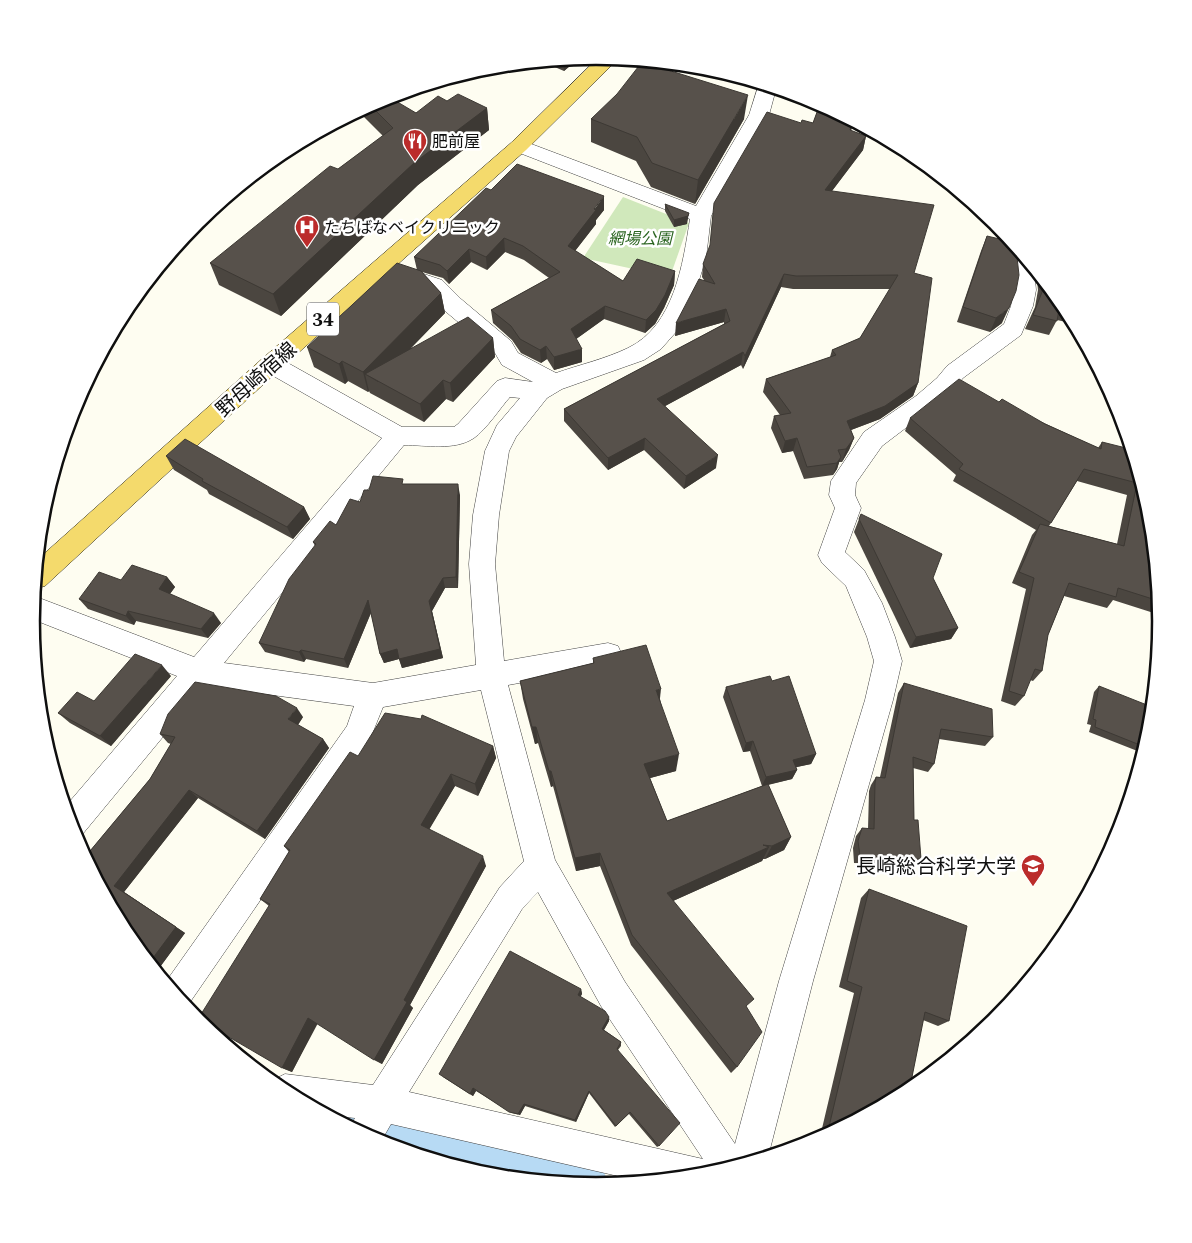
<svg xmlns="http://www.w3.org/2000/svg" width="1192" height="1243" font-family="Spectral,'Noto Sans JP',serif">
	<style>
		.green { fill: #d0e8bb }
		.lines { fill: none; stroke-linecap: round; stroke-linejoin: round }
		.river { fill: #b7daf4; fill-rule: evenodd }
		.minor-casing { stroke: #424242; stroke-width: 1 }
		.major-casing { stroke: #202020; stroke-width: 1 }
		.minor { fill: #fff; fill-rule: evenodd }
		.major { fill: #f4da6c; fill-rule: evenodd }
		.wall { fill: #4b4640; fill-rule: evenodd }
		.shaded-wall { fill: #3d3934 }
		.building { fill: #57514b; stroke: #3d3934 }
		.labels { text-anchor: middle; stroke-width: 5; stroke-linejoin: round; paint-order: stroke }
		.far-poi-label { font-size: 16px; fill: #0f0f0f; stroke: #fff; text-anchor: start }
		.far-park-label { font-size: 16px; font-style: italic; fill: #2b6521; stroke: #fff }
		.shield { fill: #fff; stroke: #575757; stroke-width: 1 }
		.shield-label { font-size: 19px; font-weight: bold; fill: #0f0f0f }
		.street-label { font-size: 20px; fill: #0f0f0f; stroke: #fff }
		.poi-label { font-size: 20px; fill: #0f0f0f; stroke: #fff; text-anchor: end }
		.rim { fill: none; stroke: #0f0f0f; stroke-width: 2.5 }
	</style>
	<rect width="100%" height="100%" fill="#fefdf1"/>
	<path class="green" d="M623 197 689 223 670 277 583 258Z"/>
	<g class="lines">
		<path class="river" d="M367 1097 569 1144 597 1156 609 1184 596 1186 486 1175 380 1143 335 1119 339 1108Z"/>
		<g class="minor-casing">
			<path id="minor" d="M759 84 776 89 769 115 711 216 706 258 696 290 676 332 661 349 644 360 562 389 547 398 516 437 509 451 499 515 495 564 504 661 608 643 618 646 622 655 618 664 608 667 508 685 555 860 625 982 735 1144 779 981 865 700 874 661 867 637 846 586 822 563 818 555 835 508 829 495 831 481 864 432 916 396 937 378 947 366 1004 324 1011 306 1014 290 1011 255 1014 250 1017 249 1034 269 1036 290 1033 306 1021 335 963 378 953 390 932 408 882 446 856 483 855 495 861 508 845 552 864 570 882 603 895 637 902 661 893 700 813 981 768 1157 706 1175 644 1182 391 1124 380 1143 350 1127 355 1118 327 1115 282 1091 271 1082 273 1080 285 1074 373 1085 500 887 524 861 481 690 383 707 368 744 186 1008 165 983 347 726 354 706 205 686 81 836 75 838 65 807 177 676 32 619 34 596 194 657 382 438 263 370 259 364 263 358 271 355 279 358 402 427H454L458 424 497 381 505 378 533 382 502 365 495 353 445 311 426 290 401 282 398 277 401 272 409 269 442 280 461 299 511 341 518 353 556 373C579 365 605 359 628 348 674 326 683 264 690 219L512 150 509 146 512 142 519 140 526 142 696 206 749 115ZM510 397 520 398 497 425 485 451 473 515 469 564 476 665 373 683 224 663 404 445C426 445 455 451 474 438 486 430 500 408 510 397ZM538 892 601 1006 703 1159 409 1092 522 909Z"/>
		</g>
		<g class="major-casing">
			<path id="major" d="M599 57 618 59 526 150 279 370 45 586 34 589 37 560 263 358 512 142Z"/>
		</g>
		<use href="#minor" class="minor"/>
		<use href="#major" class="major"/>
	</g>
	<g class="wall">
		<path d="M578 59 564 71 543 62Z"/>
		<path d="M380 100 416 113 447 101 487 108 489 130 418 185 281 316 219 285 210 263 383 136 358 111Z"/>
		<path d="M820 104 854 122 851 131 866 136 863 150 832 191 914 273 918 383 913 396 880 419 851 430 854 438 849 450 842 462H839L837 469 833 475 804 479 793 451 782 453 771 428 774 416 780 415 763 392 766 379 830 357 832 350 860 338 890 289H793L781 287 743 369 741 365 665 406 716 468 684 489 644 450 608 470 564 421V409L724 324V322L675 336 704 280 702 277 703 264 801 123H813Z"/>
		<path d="M591 119H744L695 204 651 187 636 161 591 142Z"/>
		<path d="M491 190 604 210 596 220V224L575 251 623 281 675 271 674 285 664 308 655 324 645 333 604 319 576 339 582 362 554 370 547 359 541 363 521 353 512 340 493 323 491 310 549 278 524 260 505 252 487 270 471 262 449 284 443 278 422 272 441 293 445 313 411 348 493 338 495 357 453 402 446 399 424 422 370 393 369 391 368 392 348 381 345 384 314 367 307 347 417 270 414 257Z"/>
		<path d="M665 204 687 224 674 227 665 211Z"/>
		<path d="M987 236 1002 323 990 332 957 322 981 251Z"/>
		<path d="M1036 272 1066 308 1075 324 1057 320 1049 335 1025 329 1035 307 1038 290Z"/>
		<path d="M999 402 1098 448 1102 442 1129 462 1150 512 1160 615 1113 600 1107 608 1064 596 1048 635 1042 671 1033 681 1030 680 1024 696 1015 706 1001 701 1026 589 1012 583 1032 535 1036 530 953 481 956 475 905 431 910 418ZM1077 481 1127 495 1117 544 1049 526Z"/>
		<path d="M166 456 304 507 310 519 293 539 209 494 207 490 174 470Z"/>
		<path d="M405 484 460 495 458 588H445L432 611 443 658 402 668 399 659 384 663 380 654 371 613 348 668 306 659 304 662 265 652 259 643 315 546 313 542 336 525 360 502 369 490Z"/>
		<path d="M861 514 933 578 958 628 951 639 910 648 854 532Z"/>
		<path d="M167 577 175 587 170 594 221 623 208 638 136 621 134 625 88 609 79 599 121 580Z"/>
		<path d="M593 658 660 699 676 771 650 778 667 821 762 786 750 751 743 752 723 697 726 687 772 681 816 754 811 764 796 767 797 770 792 779 768 785 791 837 784 850 765 859H763L762 861 673 901 747 1008 737 1067 731 1073 631 945 600 866 576 871 553 786 551 787 538 743 535 744 523 699 520 681 593 663Z"/>
		<path d="M171 676 111 746 70 723 58 713Z"/>
		<path d="M904 683 993 737 985 746 939 739 934 764 928 772 913 768 914 820 921 859 914 866 854 863 853 848 856 836 862 828 868 829 869 791 871 785 876 777H880L898 693Z"/>
		<path d="M1099 686 1150 731 1145 749 1140 752 1089 732 1091 725 1087 724 1094 692Z"/>
		<path d="M303 717 298 725 323 739 329 748 265 839 198 798 124 892 185 933 160 967 85 857 150 779 171 744 168 743 160 734Z"/>
		<path d="M493 746 496 758 478 796 455 786 429 829 486 866 410 1005 413 1008 382 1064 317 1023 292 1072 282 1068 269 906 260 899 289 852 284 846 358 756Z"/>
		<path d="M869 889 949 1021 938 1026 923 1020 909 1092 822 1138 820 1137 854 993 839 987 861 898Z"/>
		<path d="M581 989 582 994 580 996 609 1021 604 1030 621 1042V1046L618 1050 659 1146 657 1147 629 1114 615 1127 589 1093 576 1122 525 1106 520 1115 512 1113 476 1091 473 1096 443 1077Z"/>
	</g>
	<g class="shaded-wall">
		<path d="M578 59 564 71 563 60Z"/>
		<path d="M748 95 744 119 695 204 698 180Z"/>
		<path d="M487 108 489 130 418 185 281 316 273 294 414 163Z"/>
		<path d="M866 136 863 150 822 204 825 190Z"/>
		<path d="M604 196V210L596 220V224L568 260V246Z"/>
		<path d="M689 213 687 224 674 227V220Z"/>
		<path d="M504 238 505 252 487 270 486 257Z"/>
		<path d="M469 249 471 262 449 284 447 271Z"/>
		<path d="M675 271 674 285 664 308 655 324 645 333 646 320Z"/>
		<path d="M784 274 781 287 743 369 745 356Z"/>
		<path d="M441 293 445 313 378 382 365 374 369 391 368 392 363 372Z"/>
		<path d="M605 306 604 319 572 342 571 329Z"/>
		<path d="M1009 308 1002 323 990 332 996 318Z"/>
		<path d="M726 309 724 322 675 336 676 323Z"/>
		<path d="M493 338 495 357 453 402 450 383Z"/>
		<path d="M546 346 547 359 541 363 540 350Z"/>
		<path d="M582 349V362L554 370V357Z"/>
		<path d="M743 352 741 365 656 411 657 399Z"/>
		<path d="M342 361 348 381 345 384 339 364Z"/>
		<path d="M443 380 446 399 424 422 420 404Z"/>
		<path d="M918 383 913 396 880 419 843 433 847 421Z"/>
		<path d="M645 438 644 450 608 470V458Z"/>
		<path d="M797 438 793 451 782 453 785 441Z"/>
		<path d="M854 438 849 450 842 462 846 449Z"/>
		<path d="M718 455 716 468 684 489 686 476Z"/>
		<path d="M841 457 837 469 833 475 837 463Z"/>
		<path d="M458 484 460 495 458 588 456 577Z"/>
		<path d="M304 507 310 519 293 539 287 527Z"/>
		<path d="M167 577 175 587 166 599 159 589Z"/>
		<path d="M443 578 445 588 432 611 443 658 402 668 399 659 384 663 380 654 397 649 429 601Z"/>
		<path d="M368 600 372 610 348 668 344 659Z"/>
		<path d="M128 611 136 621 134 625 126 616Z"/>
		<path d="M214 613 221 623 208 638 201 629Z"/>
		<path d="M958 628 951 639 910 648 916 637Z"/>
		<path d="M301 650 306 659 304 662 299 652Z"/>
		<path d="M162 665 171 676 111 746 100 736Z"/>
		<path d="M661 689 659 707 656 690Z"/>
		<path d="M297 708 303 717 295 729 288 719Z"/>
		<path d="M532 727H536L538 743 535 744Z"/>
		<path d="M323 739 329 748 265 839 257 831Z"/>
		<path d="M753 741 750 751 743 752 746 743Z"/>
		<path d="M493 746 496 758 478 796 475 784Z"/>
		<path d="M679 754 676 771 643 780 644 764Z"/>
		<path d="M816 754 811 764 788 769 793 760Z"/>
		<path d="M797 770 792 779 762 786 766 777Z"/>
		<path d="M549 771H551L553 786 551 787Z"/>
		<path d="M451 774 455 786 426 835 421 825Z"/>
		<path d="M189 790 198 798 124 892 185 933 160 967 150 962 114 886Z"/>
		<path d="M791 837 784 850 765 859 772 846Z"/>
		<path d="M769 847 762 861 664 905 667 893Z"/>
		<path d="M600 853V866L576 871 575 858Z"/>
		<path d="M483 856 486 866 410 1005 413 1008 382 1064 374 1060 404 1000Z"/>
		<path d="M581 989 582 994 579 1000 578 995Z"/>
		<path d="M609 1017V1021L602 1033V1029Z"/>
		<path d="M308 1018 318 1023 292 1072 282 1068Z"/>
		<path d="M473 1088 476 1091 473 1096 470 1094Z"/>
		<path d="M589 1091V1093L576 1122 575 1120Z"/>
		<path d="M524 1104 525 1106 520 1115 518 1114Z"/>
	</g>
	<g class="building">
		<path d="M642 62 748 95 698 180 652 163 637 137 591 119 617 94Z"/>
		<path d="M458 94 487 108 414 163 273 294 210 263 330 166 338 169 393 128 370 105 380 100 389 97 416 113 438 96 447 101Z"/>
		<path d="M820 104 853 121 850 130 866 136 825 190 934 205 914 273 932 278 918 383 885 406 847 421 854 438 846 449 838 450 841 457 837 463 807 467 797 438 785 441 774 416 791 413 766 379 836 355 832 350 860 338 898 275 796 276 784 274 745 356 743 352 657 399 718 455 686 476 645 438 608 458 564 409 730 321 726 309 676 323 699 279 715 284 703 264 710 245 714 203 767 112 801 123 802 120 813 123Z"/>
		<path d="M517 164 604 196 594 209 596 210 568 246 623 281 637 259 675 271 665 295 656 310 646 320 605 306 571 329 582 349 554 357 546 346 540 350 520 339 511 326 491 310 560 272 523 246 504 238 486 257 469 249 447 271 440 265 414 257 486 188 491 190Z"/>
		<path d="M665 204 689 213 688 216 674 220Z"/>
		<path d="M987 236 1012 242 1016 248 1019 275 1016 291 1009 308 996 318 963 307Z"/>
		<path d="M397 263 421 271 441 293 363 372 342 361 339 364 307 347Z"/>
		<path d="M1044 281 1063 305 1060 304 1057 321 1033 315 1042 292Z"/>
		<path d="M468 317 493 338 450 383 443 380 420 404 365 374Z"/>
		<path d="M959 379 999 402 1002 399 1045 424 1101 449 1102 442 1130 449 1129 462 1136 464 1150 512 1159 601 1118 588 1116 597 1069 583 1048 635 1042 671 1035 669 1024 696 1009 691 1034 578 1019 572 1040 524 1124 546 1137 483 1084 469 1051 523 959 469 963 464 910 418Z"/>
		<path d="M185 439 304 507 287 527 202 481 203 479 166 456Z"/>
		<path d="M373 476 403 479 402 484H458L456 577 443 578 429 601 440 649 399 659 397 649 380 654 368 600 344 659 301 650 299 652 259 643 289 579 316 544 313 542 330 521 336 525 350 499 360 502 364 490H369Z"/>
		<path d="M861 514 942 554 933 578 958 628 916 637 859 519Z"/>
		<path d="M132 565 167 577 159 589 214 613 201 629 128 611 126 616 79 599 99 572 121 580Z"/>
		<path d="M646 645 661 689 656 690 679 754 644 764 667 821 768 784 791 837 772 846 763 845 769 847 667 893 754 999 746 1006 762 1032 737 1067 632 935 600 853 575 858 551 771H549L536 727H532L520 681 594 663 593 658Z"/>
		<path d="M135 654 162 665 100 736 58 713 77 692 94 701Z"/>
		<path d="M770 676 772 681 789 676 816 754 793 760 797 770 766 777 753 741 746 743 726 687Z"/>
		<path d="M195 682 276 696 297 708 288 719 323 739 257 831 189 790 114 886 176 927 150 962 146 959 126 935 85 857 150 779 175 737 160 734 168 714Z"/>
		<path d="M904 683 992 709 993 737 941 729 934 764 913 757 914 820H918L921 859 860 856 858 841 862 828 874 829 875 783 876 777 885 778Z"/>
		<path d="M1099 686 1152 707 1150 731 1145 747 1095 727 1096 720 1093 719Z"/>
		<path d="M385 713 421 719 422 715 493 746 475 784 451 774 421 825 483 856 404 1000 407 1002 374 1060 308 1018 282 1068 198 1019 270 904 260 899 290 850 284 846 350 752 358 756Z"/>
		<path d="M869 889 967 926 949 1021 925 1012 909 1092 827 1135 862 987 847 981Z"/>
		<path d="M510 951 581 989 578 995 605 1011 609 1017 602 1029 621 1042 617 1049 680 1123 659 1146 630 1112 616 1126 589 1091 575 1120 524 1104 518 1114 509 1112 473 1088 470 1094 439 1074Z"/>
	</g>
	<defs>
		<g id="restaurant-pin" transform="scale(1.25)"><path d="M0 17L-7.5 6A9.5 9.5 0 1 1 7.5 6Z" fill="#bb2c2b" stroke="#fff"/><path d="M-5-6h1v4h1v-4h1v4h1v-4h1v5L-1.5 .5V6h-2V.5L-5-1ZM5-6V6H3V1.5H1.5Q1.5-4 5-6Z" fill="#fff"/></g>
		<g id="hospital-pin" transform="scale(1.25)"><path d="M0 17L-7.5 6A9.5 9.5 0 1 1 7.5 6Z" fill="#bb2c2b" stroke="#fff"/><path d="M-5-5h3v3.5h4V-5h3V5h-3V1.5h-4V5h-3Z" fill="#fff"/></g>
		<g id="university-pin" transform="scale(1.25)"><path d="M0 17L-7.5 6A9.5 9.5 0 1 1 7.5 6Z" fill="#bb2c2b" stroke="#fff"/><path d="M0-5L7-2L0 1L-7-2ZM-4 1L0 2.5L4 1V4Q0 6-4 4Z" fill="#fff"/></g>
	</defs>
	<g fill-rule="evenodd">
		<use href="#restaurant-pin" x="415" y="141"/>
		<use href="#hospital-pin" x="307" y="227"/>
		<use href="#university-pin" x="1033" y="866"/>
	</g>
	<g class="labels">
		<g class="far-poi-label">
			<text x="432" y="147">肥前屋</text>
			<text x="324" y="233">たちばなベイクリニック</text>
		</g>
		<g class="far-park-label">
			<text x="640" y="244">網場公園</text>
		</g>
		<rect class="shield" x="307" y="302.5" width="32" height="33" rx="4"/>
		<g class="shield-label">
			<text x="323" y="326">34</text>
		</g>
		<g class="street-label">
			<text transform="translate(256 379) rotate(-42)" y="7">野母崎宿線</text>
		</g>
		<g class="poi-label">
			<text x="1016" y="873">長崎総合科学大学</text>
		</g>
	</g>
	<path d="M0 0H1192V1243H0ZM40 621a556 556 0 1 1 1112 0a556 556 0 1 1-1112 0Z" fill="#fff" fill-rule="evenodd"/>
	<path class="rim" d="M40 621a556 556 0 1 1 1112 0a556 556 0 1 1-1112 0Z"/>
</svg>
